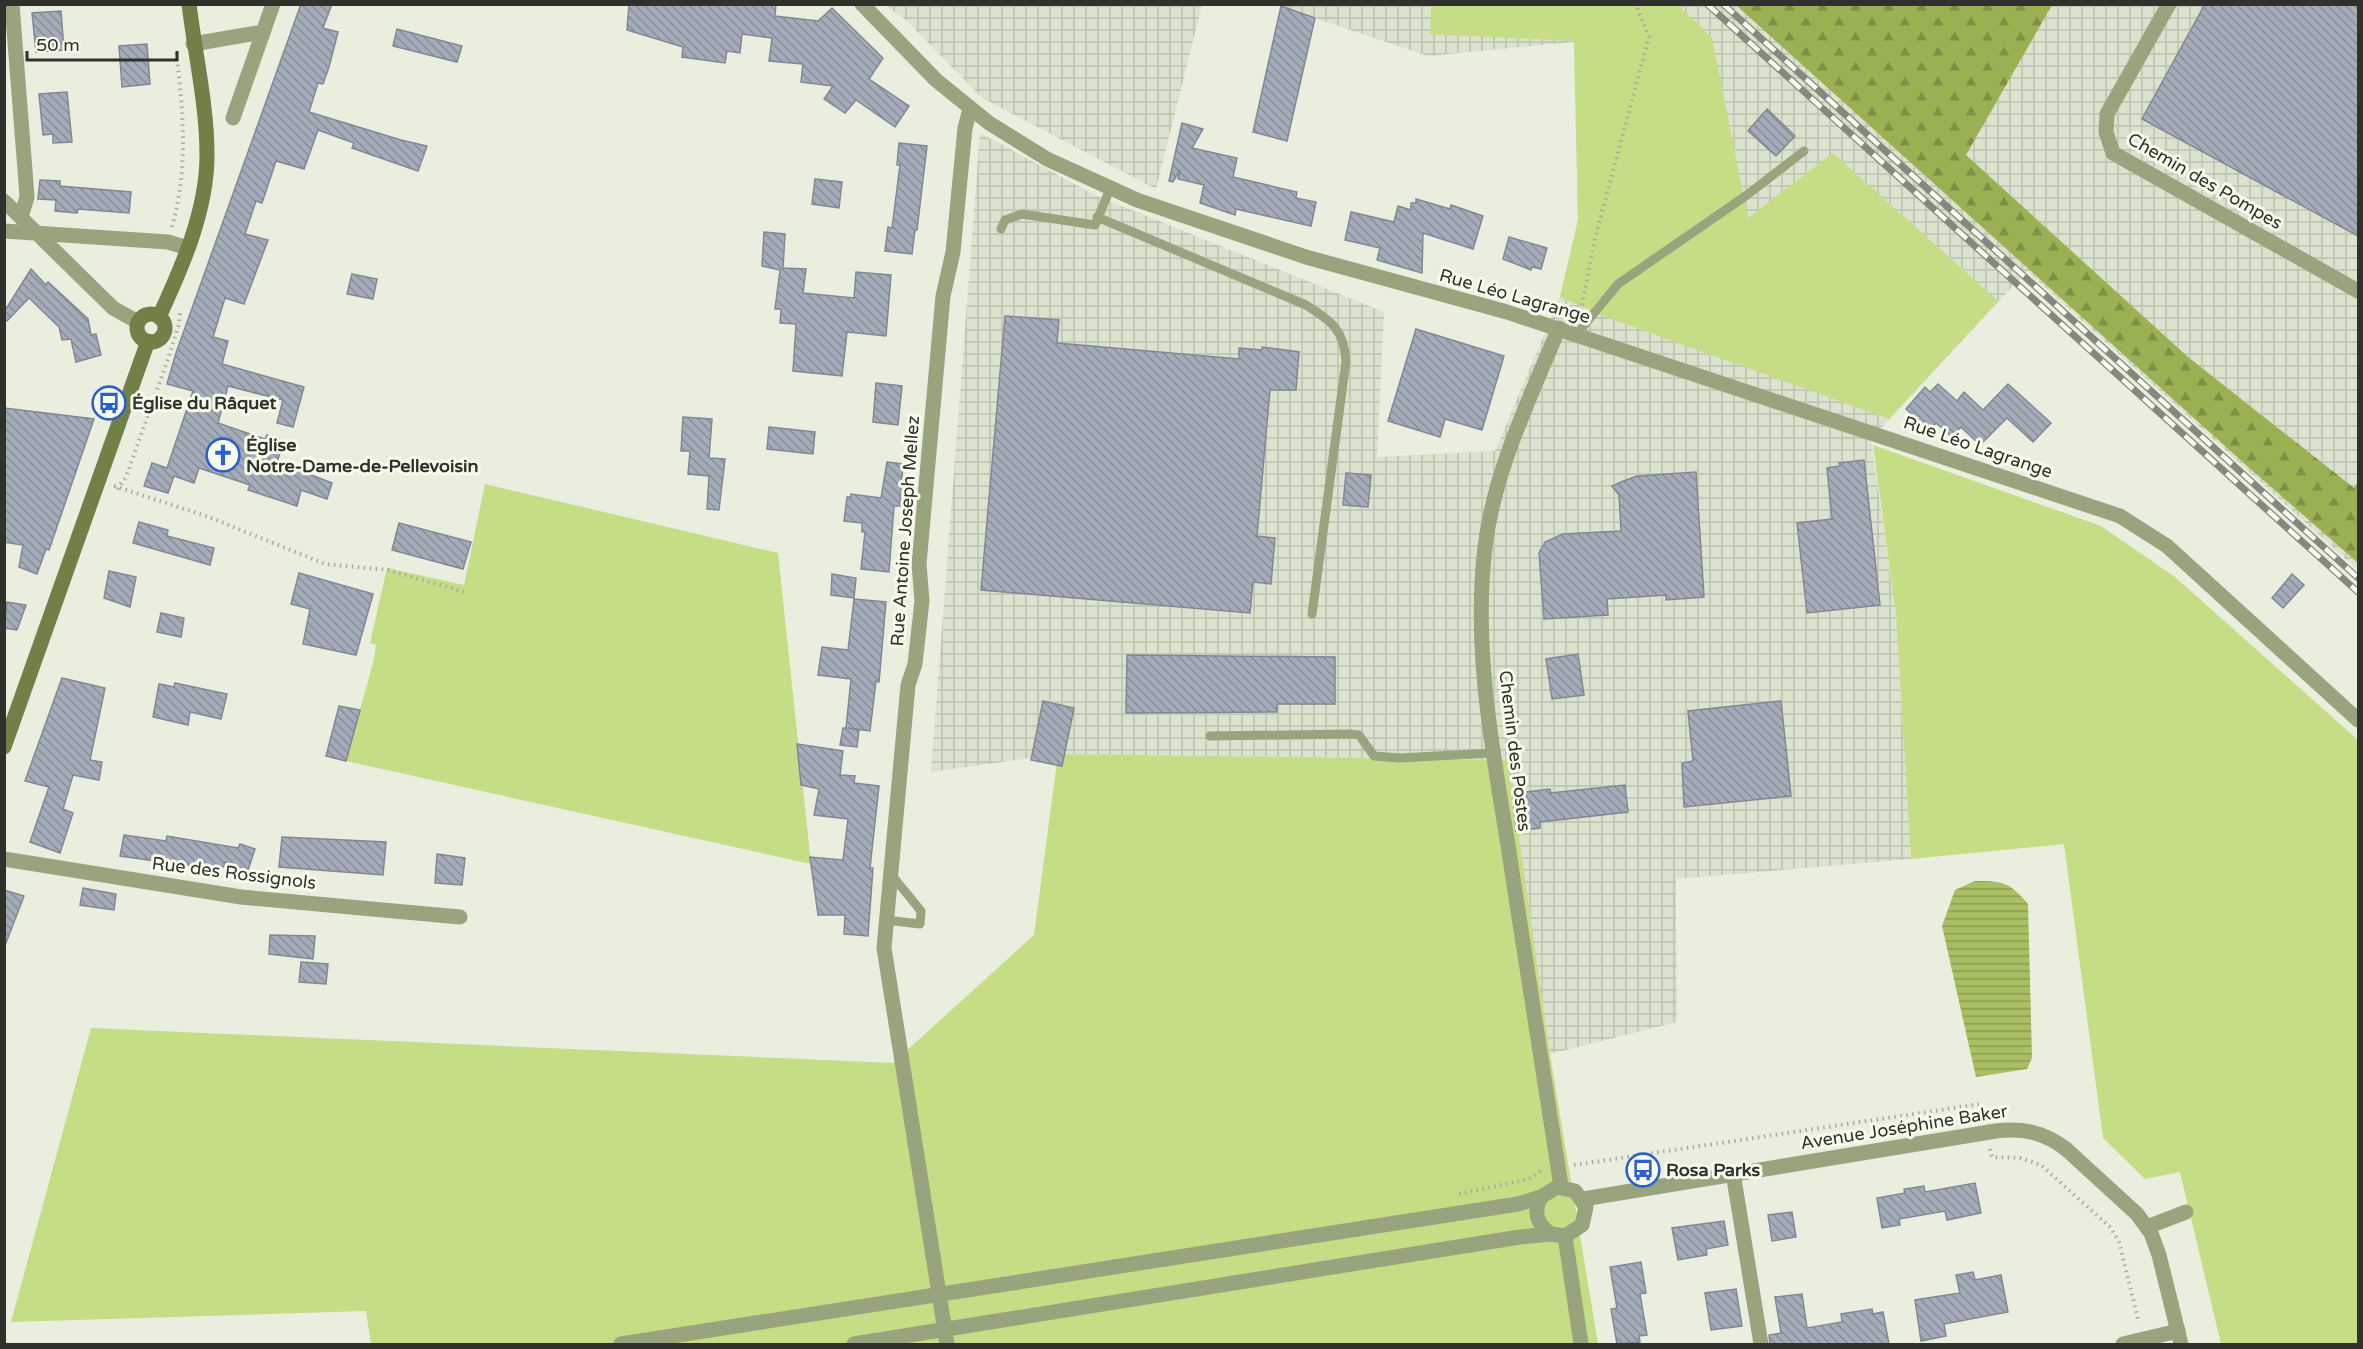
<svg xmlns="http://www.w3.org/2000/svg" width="2363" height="1349" font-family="'Varela Round',sans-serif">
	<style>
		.industrial { fill: url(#industrial-grid) }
		.grass { fill: #c5dd85 }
		.forest { fill: url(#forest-firs) }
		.water { fill: url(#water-rules) }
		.building { fill: url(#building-back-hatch); stroke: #818895; stroke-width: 1.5 }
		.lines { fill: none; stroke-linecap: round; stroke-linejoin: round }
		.path { stroke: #a7ab9f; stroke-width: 4; stroke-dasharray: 1.5 4.5; stroke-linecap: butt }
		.service { stroke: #98a47d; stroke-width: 9 }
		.minor { stroke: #98a47d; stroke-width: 15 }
		.secondary { stroke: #708046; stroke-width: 15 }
		.rail-casing { stroke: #84887d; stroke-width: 7 }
		.rail { stroke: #f6fbec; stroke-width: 4.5; stroke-dasharray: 14; stroke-linecap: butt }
		.labels { text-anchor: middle; stroke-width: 6; stroke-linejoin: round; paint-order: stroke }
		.street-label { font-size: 18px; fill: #2f312b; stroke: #f6fbec }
		.poi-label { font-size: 18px; font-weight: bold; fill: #2f312b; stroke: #f6fbec; text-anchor: start }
	</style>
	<defs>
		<pattern id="industrial-grid" width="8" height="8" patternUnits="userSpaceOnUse" patternTransform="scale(1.5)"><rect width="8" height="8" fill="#dbe2cd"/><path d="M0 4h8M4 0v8" fill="none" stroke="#bcc2b0"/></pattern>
		<pattern id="forest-firs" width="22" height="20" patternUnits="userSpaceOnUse" patternTransform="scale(1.5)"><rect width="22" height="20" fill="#99b153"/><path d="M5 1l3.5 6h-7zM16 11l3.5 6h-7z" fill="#7d9145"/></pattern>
		<pattern id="water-rules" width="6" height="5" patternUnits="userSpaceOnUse" patternTransform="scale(1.5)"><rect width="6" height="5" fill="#a8c062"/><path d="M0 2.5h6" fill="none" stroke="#899d51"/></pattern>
		<pattern id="building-back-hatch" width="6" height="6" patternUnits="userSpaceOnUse" patternTransform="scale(1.5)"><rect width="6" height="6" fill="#a5acb9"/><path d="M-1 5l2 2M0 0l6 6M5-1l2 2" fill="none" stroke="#878d97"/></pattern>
	</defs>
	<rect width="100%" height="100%" fill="#e9eedf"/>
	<g class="industrial">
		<path d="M885 5H1202L1156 189 982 98 906 20Z"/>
		<path d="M1276 5H2358V570L2027 271 1871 439 1896 615 1911 859 1676 879 1677 1022 1550 1054 1507 760 1058 754 931 772 980 133 1097 196 1384 312 1377 457 1495 451 1560 297 1578 221 1574 42 1428 56Z"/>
	</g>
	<g class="grass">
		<path d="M1431 5H1678L1712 38 1748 218 1833 153 1998 301 1889 419 1609 318 1560 297 1578 220 1574 41 1430 34Z"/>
		<path d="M1873 445 2101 526 2175 577 2358 740V1344H2221L2180 1172 2145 1179 2103 1138 2064 844 1911 859 1896 615Z"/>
		<path d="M485 484 778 553 811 864 346 761 374 659 376 645 370 643 387 568 464 585Z"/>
		<path d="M1058 754 1508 760 1550 1054 1598 1344H371L366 1311 11 1322 91 1028 893 1063 1034 935Z"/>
	</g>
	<path class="forest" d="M1736 5H2052L1966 155 2188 357 2354 488 2358 481V563L2246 465Z"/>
	<path class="water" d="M1975 881C2004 881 2009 882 2028 904L2032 1058 2027 1069 1976 1077 1942 926 1955 890Z"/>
	<g class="building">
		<path d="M301 4H332L323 28 338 32 329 67 323 84 318 83 309 112 401 140 427 146 418 171 352 148 354 143 318 130 304 169 276 161 262 203 256 201 245 234 268 240 244 304 225 298 213 337 228 341 222 364 304 387 293 427 277 423 283 400 228 386 218 423 265 439 267 435 284 441 277 462 332 483 327 499 301 490 297 506 248 490 250 485 199 468 194 483 174 476 168 493 144 486 152 463 167 468 193 391 167 384 176 353Z"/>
		<path d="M629 4H776L775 16 818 21 832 8 883 58 869 79 909 106 895 127 856 100 845 113 824 99 833 86 801 82 803 64 769 61 772 38 742 34 740 53 727 51 725 63 682 57 683 47 627 30Z"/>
		<path d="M2205 4H2358V236L2142 119Z"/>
		<path d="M1281 6 1315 18 1287 141 1253 132Z"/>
		<path d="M61 11 64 50 36 52 32 13Z"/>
		<path d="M397 29 462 46 457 62 393 46Z"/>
		<path d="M147 44 150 84 122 87 119 46Z"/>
		<path d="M67 92 72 142 53 143V134L43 135 39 94Z"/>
		<path d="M1767 109 1795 136 1776 156 1748 131Z"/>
		<path d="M1182 123 1203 129 1192 148 1237 158 1233 177 1297 192 1296 198 1316 202 1311 226 1236 209 1235 215 1200 203 1204 185 1178 179 1180 170 1173 182 1169 181Z"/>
		<path d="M899 143 927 146 917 230H915L912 254 885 251 888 227 892 228 900 165H897Z"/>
		<path d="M815 179 842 182 839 208 812 204Z"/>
		<path d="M40 180 60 181V186L131 192 129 213 78 209 77 213 55 211 56 200 38 199Z"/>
		<path d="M1416 199 1450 209 1451 205 1483 216 1473 249 1423 233 1422 273 1377 260 1380 248 1345 240 1351 212 1394 222 1398 206 1411 210V203H1416Z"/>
		<path d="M764 232 785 234 783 268 806 269 803 293 854 298 856 272 891 275 886 336 847 332 842 376 793 371 796 324 780 323 781 309H775L780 270 762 266Z"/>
		<path d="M1509 237 1547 248 1541 269 1532 267 1531 270 1503 259Z"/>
		<path d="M31 269 46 285 48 282 88 319 91 335 96 334 101 355 76 362 71 339 62 340 59 327 29 298 7 321 4 320V312Z"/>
		<path d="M352 274 377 279 373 299 347 294Z"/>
		<path d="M1005 316 1059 320 1057 343 1239 359V348L1262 350V347L1299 352 1296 390H1270L1257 536 1275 538 1271 584 1253 582 1250 613 981 590Z"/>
		<path d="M1416 329 1504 356 1482 430 1445 419 1440 437 1388 421Z"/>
		<path d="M876 383 902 386 898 425 873 422Z"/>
		<path d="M1938 384 1957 401 1964 392 1983 410 2008 384 2051 423 2033 442 2007 418 1980 445 1961 427 1952 437 1936 423 1930 430 1906 409 1925 387 1930 392Z"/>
		<path d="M4 408 94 419 49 550 46 549 37 574 19 567 23 545 4 542Z"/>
		<path d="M683 417 712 419 709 458 725 459 719 510 707 509 709 476 688 474 690 451H681Z"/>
		<path d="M769 427 815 432 813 454 767 449Z"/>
		<path d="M1864 460 1880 605 1807 613 1797 523 1832 519 1827 468 1840 466 1839 463Z"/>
		<path d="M887 462 903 464 900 506H894L889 572 861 569 865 532H862V523L844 521 847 497H851V494L881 498Z"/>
		<path d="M1696 472 1704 597 1666 600V595L1607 599 1608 615 1544 619 1539 553 1545 542 1563 534 1621 531 1619 495 1612 486 1621 482 1637 476Z"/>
		<path d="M1346 473 1371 475 1368 507 1343 505Z"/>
		<path d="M139 522 168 530 167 536 214 548 210 565 133 543Z"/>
		<path d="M399 523 471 542 463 569 392 550Z"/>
		<path d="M109 571 136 577 130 607 104 598Z"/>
		<path d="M299 573 373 594 356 655 303 644 310 609 291 604Z"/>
		<path d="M832 574 856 578 854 598 831 595Z"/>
		<path d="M2292 574 2304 585 2283 608 2272 598Z"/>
		<path d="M854 599 886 602 879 682 876 681 870 731 848 728 859 730 857 747 840 745 843 728H846L851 679 818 675 822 647 848 650Z"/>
		<path d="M7 602 26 605 17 630 4 628Z"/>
		<path d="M161 613 184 618 181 637 157 632Z"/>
		<path d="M1578 654 1584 695 1552 699 1546 659Z"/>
		<path d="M1127 655 1335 657V704H1277V712L1126 713Z"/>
		<path d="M62 678 105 688 90 760 102 762 99 780 73 775 63 809 73 813 60 853 30 842 49 787 25 781Z"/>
		<path d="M175 683 227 694 221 719 190 712 188 725 153 717 159 684 174 687Z"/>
		<path d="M1043 701 1074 708 1062 766 1031 760Z"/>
		<path d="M1781 701 1791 796 1684 807 1682 763 1693 761 1688 711Z"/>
		<path d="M339 706 360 710 346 761 326 756Z"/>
		<path d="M797 744 843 751 840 775 855 776 854 783 879 786 870 868H873L868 936 844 934 845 915H818L810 857 843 860 848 819 814 815 819 789 801 785Z"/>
		<path d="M1625 785 1628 812 1540 822V828L1516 831 1513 798 1526 796V792L1550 789 1551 793Z"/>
		<path d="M124 835 166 841 167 836 238 848 240 844 255 849 248 870 225 862 224 867 207 864 206 868 120 856Z"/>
		<path d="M282 837 386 842 383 875 279 867Z"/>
		<path d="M437 854 465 858 462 885 435 883Z"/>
		<path d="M83 888 116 894 114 910 80 905Z"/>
		<path d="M4 890 24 896 6 943H4Z"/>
		<path d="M270 935 315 936 313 959 269 954Z"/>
		<path d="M301 962 328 964 326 984 299 982Z"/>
		<path d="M1975 1183 1981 1213 1947 1220 1945 1211 1899 1219 1900 1225 1882 1228 1877 1198 1905 1193 1904 1189 1924 1186 1925 1192Z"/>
		<path d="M1792 1212 1796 1237 1772 1241 1768 1215Z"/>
		<path d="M1724 1221 1728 1245 1706 1249 1707 1255 1678 1260 1672 1228Z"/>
		<path d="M1641 1262 1646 1293 1640 1294 1647 1335 1639 1336 1640 1342 1617 1344 1611 1309 1617 1308 1610 1267Z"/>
		<path d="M1973 1272 1975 1280 2001 1275 2008 1312 1944 1324 1946 1336 1921 1341 1915 1300 1960 1293 1956 1275Z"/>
		<path d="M1736 1289 1742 1326 1711 1330 1705 1293Z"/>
		<path d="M1802 1294 1807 1328 1842 1322 1841 1314 1872 1309 1873 1314 1883 1312 1889 1344H1770L1769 1335 1781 1333 1775 1297Z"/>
	</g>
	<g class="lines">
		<g class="path">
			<path d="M172 227C189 164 183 113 176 50"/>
			<path d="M1582 305 1595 238 1649 37 1636 4"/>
			<path d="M114 486 206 516 325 564 388 570 468 593"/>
			<path d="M117 489 126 477 167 362 179 324 180 313"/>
			<path d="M1990 1149 1992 1157 2020 1158 2041 1165 2111 1228 2119 1242 2139 1323"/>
			<path d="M1574 1165 1980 1104 1983 1118"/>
			<path d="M1459 1194 1529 1179 1543 1169"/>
		</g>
		<g class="service">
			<path d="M1097 217 1306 305C1331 321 1344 329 1346 361L1312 614"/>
			<path d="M1001 229 1005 220 1022 214 1095 225 1110 189"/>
			<path d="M1577 334 1618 284 1747 195 1804 151"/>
			<path d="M1210 736 1350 734 1359 735 1374 756 1399 758 1493 753"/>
			<path d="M886 920 920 924 921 911 890 873"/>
		</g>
		<g class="minor">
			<path d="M12 4 26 183 27 197 21 217"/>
			<path d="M862 4 936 80 989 123 1047 159 1137 200 1306 257 1507 312 2120 516 2167 546 2358 720"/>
			<path d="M2169 4 2107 114 2106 132 2113 153 2358 291"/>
			<path d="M193 44 263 32"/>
			<path d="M233 118 273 4"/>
			<path d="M4 201 113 308 138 322"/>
			<path d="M4 231 168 242 188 248"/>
			<path d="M1559 328C1530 398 1494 471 1485 547 1473 646 1492 748 1508 845 1525 959 1543 1073 1561 1186"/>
			<path d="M4 859 241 897 460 917"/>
			<path d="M1733 1173 1761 1344"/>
			<path d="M1541 1197C1533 1211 1537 1225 1551 1234"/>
			<path d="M1583 1199 1996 1131C2023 1128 2044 1132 2066 1149L2137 1214 2151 1233 2159 1255 2181 1344"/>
			<path d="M2147 1227 2186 1212"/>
			<path d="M1565 1236 1581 1344"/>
			<path d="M621 1344 1518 1204 1541 1197 1557 1187 1575 1191 1586 1207 1582 1225 1565 1236 1551 1234 1520 1237 854 1344"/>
			<path d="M947 1344 884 948 908 685 915 664 922 601 919 564 943 296 953 252 965 128 970 109"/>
			<path d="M2123 1344 2178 1331"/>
		</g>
		<g class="secondary">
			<circle cx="151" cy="328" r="14"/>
			<path d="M159 317C182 267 207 211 207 155 207 105 195 54 189 4"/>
			<path d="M4 747 148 341"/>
		</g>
		<g class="rail-casing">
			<g id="rail">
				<path d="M1707 4 2358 592"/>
				<path d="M1723 4 2358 578"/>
			</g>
		</g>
		<use href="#rail" class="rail"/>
	</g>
	<defs>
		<g id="bus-ring" transform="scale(1.725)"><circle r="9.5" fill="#f6fbec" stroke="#2c60ce" stroke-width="1.5"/><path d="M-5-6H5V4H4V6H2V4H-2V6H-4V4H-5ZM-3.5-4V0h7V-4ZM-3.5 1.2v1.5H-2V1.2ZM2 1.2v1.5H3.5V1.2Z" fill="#2c60ce"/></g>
		<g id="church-ring" transform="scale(1.725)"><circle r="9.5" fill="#f6fbec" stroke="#2c60ce" stroke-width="1.5"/><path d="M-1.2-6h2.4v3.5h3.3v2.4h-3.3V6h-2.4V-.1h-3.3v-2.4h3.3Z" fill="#2c60ce"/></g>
	</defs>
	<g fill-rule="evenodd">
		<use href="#bus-ring" x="109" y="403"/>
		<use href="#church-ring" x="223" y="455"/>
		<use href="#bus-ring" x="1643" y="1170"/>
	</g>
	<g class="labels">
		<g class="street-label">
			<text transform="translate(2205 181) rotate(30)" y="6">Chemin des Pompes</text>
			<text transform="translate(1515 296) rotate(16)" y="6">Rue Léo Lagrange</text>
			<text transform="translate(1978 447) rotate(19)" y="6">Rue Léo Lagrange</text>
			<text transform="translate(905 531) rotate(-86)" y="6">Rue Antoine Joseph Mellez</text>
			<text transform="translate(1515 751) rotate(83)" y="6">Chemin des Postes</text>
			<text transform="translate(234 873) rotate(7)" y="6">Rue des Rossignols</text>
			<text transform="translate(1904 1127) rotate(-9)" y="6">Avenue Joséphine Baker</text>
		</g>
		<g class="poi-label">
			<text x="132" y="409">Église du Râquet</text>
			<text x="246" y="451">Église<tspan x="246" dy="21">Notre-Dame-de-Pellevoisin</tspan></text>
			<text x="1666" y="1176">Rosa Parks</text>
		</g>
	</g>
	<rect width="2363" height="1349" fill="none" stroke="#2f312b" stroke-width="12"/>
	<path d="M27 51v9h150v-9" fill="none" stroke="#2f312b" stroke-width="3"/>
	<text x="36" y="51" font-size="18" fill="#2f312b" stroke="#f6fbec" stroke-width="4.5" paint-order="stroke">50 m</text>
</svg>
